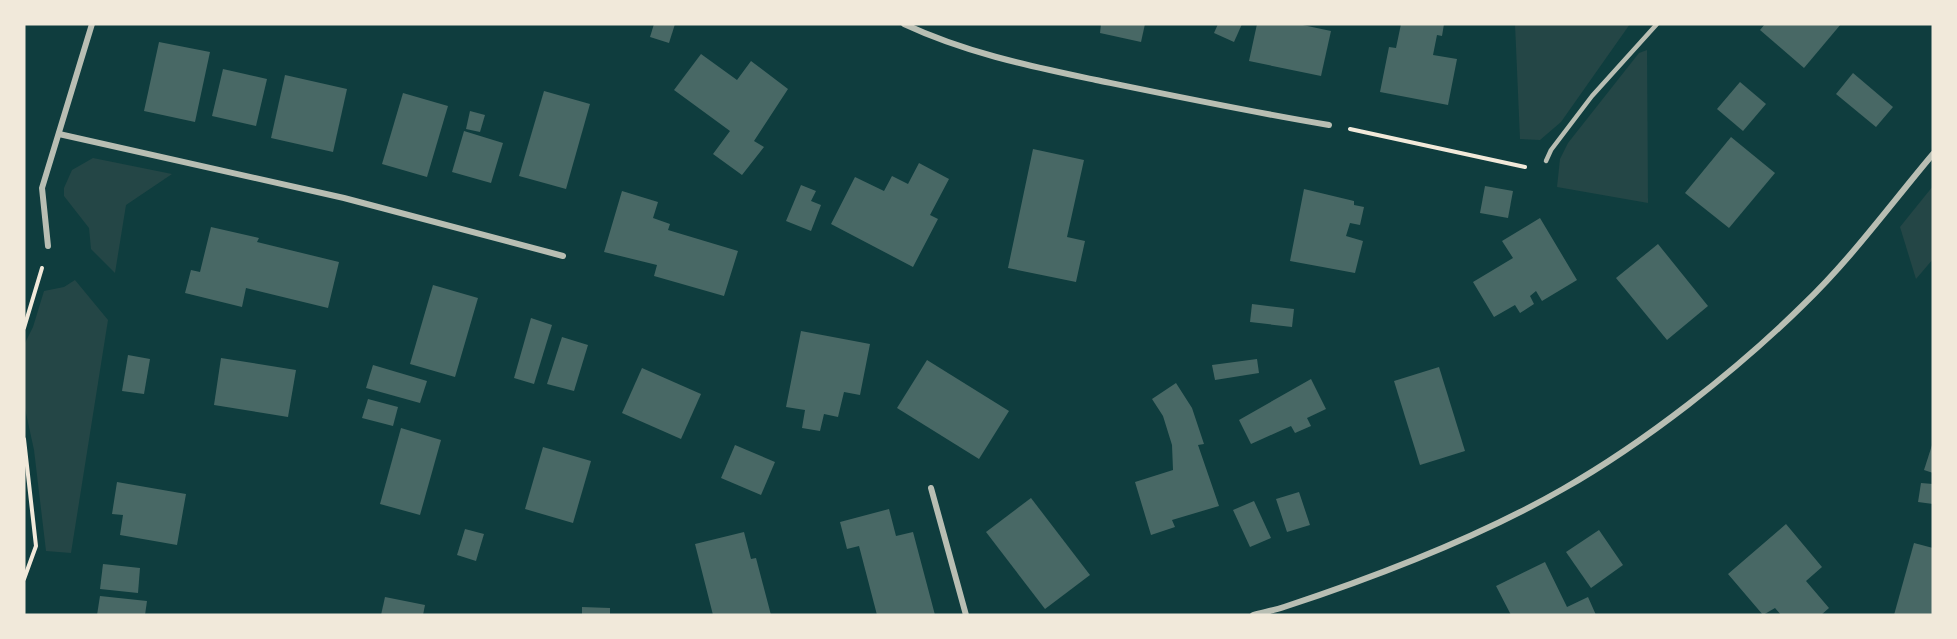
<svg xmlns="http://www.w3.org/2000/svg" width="1957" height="639" font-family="'Exo 2',sans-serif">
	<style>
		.green { fill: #244646 }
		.building { fill: #486865 }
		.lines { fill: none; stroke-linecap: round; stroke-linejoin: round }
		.path { stroke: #f1e9da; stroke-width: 4 }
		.service { stroke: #b8beb3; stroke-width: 4.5 }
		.minor { stroke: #b8beb3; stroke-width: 6 }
	</style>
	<rect width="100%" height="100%" fill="#0f3d3e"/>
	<g class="green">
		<path d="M1515 24H1630L1561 122 1540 140 1520 139Z"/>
		<path d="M1647 50 1648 203 1557 187 1560 159 1568 143 1639 53Z"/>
		<path d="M93 158 172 174 126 205 115 273 91 249 89 228 64 196V188L72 170Z"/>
		<path d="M1933 186V259L1916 279 1900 227Z"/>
		<path d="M75 280 108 320 71 553 46 551 34 450 24 404V345L33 327 44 291 64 287Z"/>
	</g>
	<g class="building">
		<path d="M654 24H675L669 43 650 37Z"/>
		<path d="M1101 24H1145L1141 42 1100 33Z"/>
		<path d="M1218 24H1242L1234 42 1214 33Z"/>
		<path d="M1257 24H1298L1331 31 1321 76 1249 61Z"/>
		<path d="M1401 24H1444L1442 36 1437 35 1433 55 1457 59 1448 105 1380 92 1389 47 1396 48Z"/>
		<path d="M1765 24H1841L1804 68 1760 30Z"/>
		<path d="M159 42 210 52 195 122 144 111Z"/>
		<path d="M701 54 737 80 751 61 788 89 754 141 764 147 742 175 713 154 730 131 674 90Z"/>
		<path d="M223 69 267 79 256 126 212 116Z"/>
		<path d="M1853 73 1893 107 1876 127 1836 94Z"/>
		<path d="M285 75 347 89 333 152 271 138Z"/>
		<path d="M1740 82 1766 104 1743 131 1717 109Z"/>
		<path d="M544 91 590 104 566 189 519 176Z"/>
		<path d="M403 93 448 106 427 177 382 164Z"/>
		<path d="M470 111 485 115 480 132 466 129Z"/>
		<path d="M464 131 503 143 491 183 452 172Z"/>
		<path d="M1731 137 1775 173 1729 228 1685 193Z"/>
		<path d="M1033 149 1084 160 1067 237 1085 241 1076 282 1008 268Z"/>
		<path d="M919 163 949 179 930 215 938 219 913 267 831 224 855 177 884 191 892 176 908 184Z"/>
		<path d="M801 185 816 191 811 201 821 205 811 231 786 221Z"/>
		<path d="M1485 186 1513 191 1508 218 1480 213Z"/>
		<path d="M1304 189 1354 201V205L1364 207 1360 225 1350 223 1346 236 1363 241 1355 273 1290 261Z"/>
		<path d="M622 191 658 202 653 218 670 224 668 230 738 251 724 296 654 276 657 265 604 252Z"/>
		<path d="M1540 218 1577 280 1542 301 1536 291 1530 296 1534 304 1520 313 1515 305 1494 317 1473 282 1513 258 1502 241Z"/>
		<path d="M211 227 259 238 257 242 339 262 328 308 246 288 242 307 185 293 191 270 200 272Z"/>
		<path d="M1658 244 1708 306 1667 340 1616 278Z"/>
		<path d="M433 285 478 298 455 377 410 364Z"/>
		<path d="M1252 304 1294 309 1292 327 1250 322Z"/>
		<path d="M531 318 552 325 534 384 514 378Z"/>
		<path d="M801 331 870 344 860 395 844 392 838 417 824 414 820 431 802 428 805 410 786 407Z"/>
		<path d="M562 337 588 345 574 391 547 384Z"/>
		<path d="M128 355 150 359 144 394 122 391Z"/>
		<path d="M221 358 296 370 288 417 214 405Z"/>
		<path d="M1257 359 1259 373 1215 380 1212 365Z"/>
		<path d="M927 360 1009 411 979 459 897 408Z"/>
		<path d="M373 365 427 381 420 403 366 388Z"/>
		<path d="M1439 367 1465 451 1420 465 1394 381Z"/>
		<path d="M642 368 701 394 681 439 622 413Z"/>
		<path d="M1311 379 1326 409 1307 418 1311 426 1295 433 1291 426 1251 444 1239 420Z"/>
		<path d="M1176 383 1192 408 1204 444 1198 445 1219 506 1172 520 1175 527 1151 535 1135 482 1173 470 1172 445 1163 416 1152 399Z"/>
		<path d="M368 399 398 407 393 426 362 418Z"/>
		<path d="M401 428 441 440 420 515 380 504Z"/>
		<path d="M1933 442V473L1924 470Z"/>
		<path d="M735 445 775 462 761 495 721 478Z"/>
		<path d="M543 447 591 461 573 523 525 509Z"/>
		<path d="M117 482 186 494 177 545 120 535 123 515 112 514Z"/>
		<path d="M1921 483 1933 484V504L1918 502Z"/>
		<path d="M1299 492 1310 525 1287 532 1276 499Z"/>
		<path d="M1031 498 1090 575 1045 609 986 532Z"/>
		<path d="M1254 501 1271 538 1250 547 1233 510Z"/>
		<path d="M889 509 896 536 913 532 935 615H877L859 546 847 549 840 522Z"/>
		<path d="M1786 524 1822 567 1806 581 1829 608 1821 615H1781L1775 608 1763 615 1728 574Z"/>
		<path d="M465 529 484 534 476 561 457 555Z"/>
		<path d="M1599 530 1623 565 1591 588 1566 552Z"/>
		<path d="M744 532 751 559 756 558 771 615H713L695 544Z"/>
		<path d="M1914 543 1933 548V615H1894Z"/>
		<path d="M1545 562 1567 607 1588 597 1596 615H1511L1496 586Z"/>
		<path d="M103 564 140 568 138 593 100 589Z"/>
		<path d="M100 596 147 601 145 615H97Z"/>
		<path d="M385 597 425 605 423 615H381Z"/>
		<path d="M582 607 610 608V615H582Z"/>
	</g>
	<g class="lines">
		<g class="path">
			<path d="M1350 129 1525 167"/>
			<path d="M24 328 42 268"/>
			<path d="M24 439 36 546 24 579"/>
		</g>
		<path class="service" d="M1546 161 1551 150 1592 96 1657 24"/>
		<g class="minor">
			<path d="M904 24C966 53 1030 66 1096 80 1174 96 1251 112 1329 125"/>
			<path d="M59 134 344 198 563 256"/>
			<path d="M48 246 42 188 92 24"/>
			<path d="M931 488 966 615"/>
			<path d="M1253 615C1263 612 1273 611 1284 607 1375 577 1479 537 1563 489 1644 443 1736 371 1803 305 1851 259 1890 205 1933 154"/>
		</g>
	</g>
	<rect width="1957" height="639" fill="none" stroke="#f1e9da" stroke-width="51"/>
</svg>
